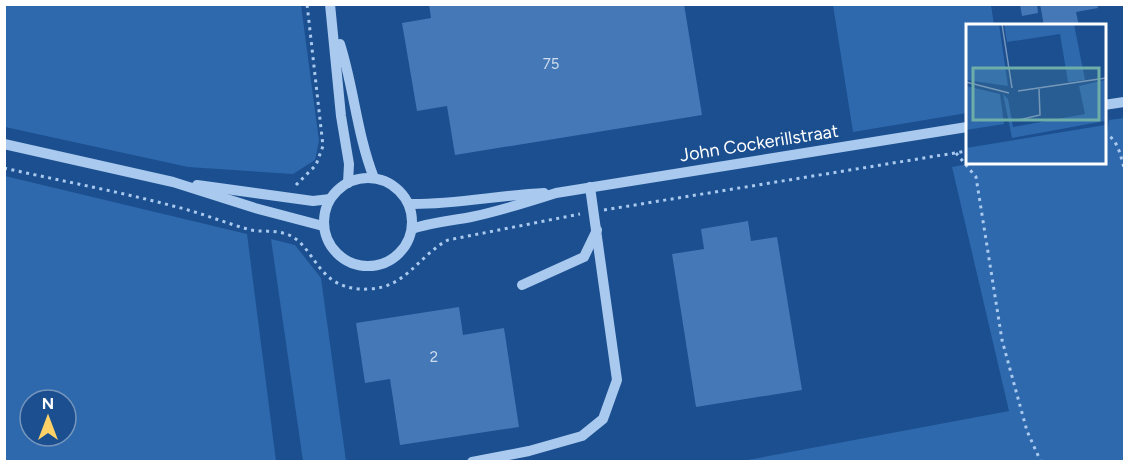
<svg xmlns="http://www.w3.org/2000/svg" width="1129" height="466" font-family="Figtree,sans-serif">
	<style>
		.green { fill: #2e69ad; fill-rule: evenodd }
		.building { fill: #4478b7 }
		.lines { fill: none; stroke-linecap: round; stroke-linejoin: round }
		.path { stroke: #a9c9ee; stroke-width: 3; stroke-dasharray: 3 4.5; stroke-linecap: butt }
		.minor { stroke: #a9c9ee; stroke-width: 10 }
		.labels { text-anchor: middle; stroke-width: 5; stroke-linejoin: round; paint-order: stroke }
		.number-label { font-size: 15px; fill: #d0dded }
		.street-label { font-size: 18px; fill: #fff; stroke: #1b4f8f }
		.inset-road { fill: none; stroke: #7695bc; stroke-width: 1.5 }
		.view { fill: #6fada8; fill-opacity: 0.15; stroke: #6fada8; stroke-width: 3 }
		.inset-edge { fill: none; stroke: #fff; stroke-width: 3 }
	</style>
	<rect width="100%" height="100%" fill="#1b4f8f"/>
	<g class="green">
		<path d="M5 4 301 5 319 141 315 160 293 174 188 167 5 127Z"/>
		<path d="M833 5H991L994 25 967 26V113L853 132Z"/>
		<path d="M1124 118V461H742L1009 411 952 167 978 162H1104V138L1106 137 1109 120Z"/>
		<path d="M5 176 247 234 276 461H5ZM30 400H66V436H30Z"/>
		<path d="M271 239 295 245 321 278 346 461H303Z"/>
	</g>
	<g class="building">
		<path d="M429 4H684L702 115 455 155 447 106 417 111 402 23 431 18Z"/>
		<path d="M1020 4H1037L1038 13 1022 16Z"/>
		<path d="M1040 4H1097L1098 8 1076 12 1079 26H1044Z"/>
		<path d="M748 221 751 241 777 237 802 390 696 407 672 254 704 249 701 229Z"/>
		<path d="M459 307 463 335 504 328 519 427 400 445 390 379 365 383 356 323Z"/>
	</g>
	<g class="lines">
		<g class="path">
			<path d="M1104 133C1118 139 1120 154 1124 168"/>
			<path d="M956 153 976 177 1002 340 1027 431 1041 462"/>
			<path d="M4 168C61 181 117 191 173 206 199 212 225 223 251 230 261 232 273 230 283 233 317 241 313 292 369 289 406 288 419 255 448 240L580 214"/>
			<path d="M296 185 316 165 323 146 307 4"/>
			<path d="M604 210 967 151"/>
		</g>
		<g class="minor">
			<path d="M330 4 341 116 349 164 348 183"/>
			<path d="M340 44C354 88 357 135 374 178"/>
			<path d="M1104 105 1124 102"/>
			<path d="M4 144 173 182 255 208 323 226"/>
			<circle cx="368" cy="222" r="44"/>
			<path d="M197 185 313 201 330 199"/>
			<path d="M409 204C453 205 499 195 544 193"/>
			<path d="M412 229C432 222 451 221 471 217 500 211 528 202 556 193L967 127"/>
			<path d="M522 285 584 257 597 230"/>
			<path d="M472 462 529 451 582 436 603 419 617 380 590 187"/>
		</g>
	</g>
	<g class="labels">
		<g class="number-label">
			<text x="551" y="69">75</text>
			<text x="434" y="362">2</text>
		</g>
		<g class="street-label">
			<text transform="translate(759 143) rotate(-9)" y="6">John Cockerillstraat</text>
		</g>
	</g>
	<g transform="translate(966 24)">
		<rect width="140" height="140" fill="#1b4f8f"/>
		<path d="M0 0H33L42 62 0 56ZM38 0H108L119 56 102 58 94 10 41 18ZM139 56V97L46 114 37 70 42 75 47 103 119 90 113 62ZM0 62 34 70 38 100 0 106ZM139 101V139H0V124Z" fill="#2e69ad"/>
		<path class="inset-road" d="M36 0 46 64M0 58 43 69M52 67 140 54M53 96 74 91 73 65"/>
		<path class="view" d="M7 44H133V96H7Z"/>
		<rect width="140" height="140" class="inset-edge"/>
	</g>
	<rect width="1129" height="466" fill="none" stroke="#ffffff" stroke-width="12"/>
	<g transform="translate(48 418)"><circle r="28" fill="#1b4f8f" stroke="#7695bc" stroke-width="1.5"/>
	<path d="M0-4.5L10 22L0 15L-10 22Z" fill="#ffd166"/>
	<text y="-9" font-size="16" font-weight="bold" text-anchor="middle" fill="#ffffff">N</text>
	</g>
</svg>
